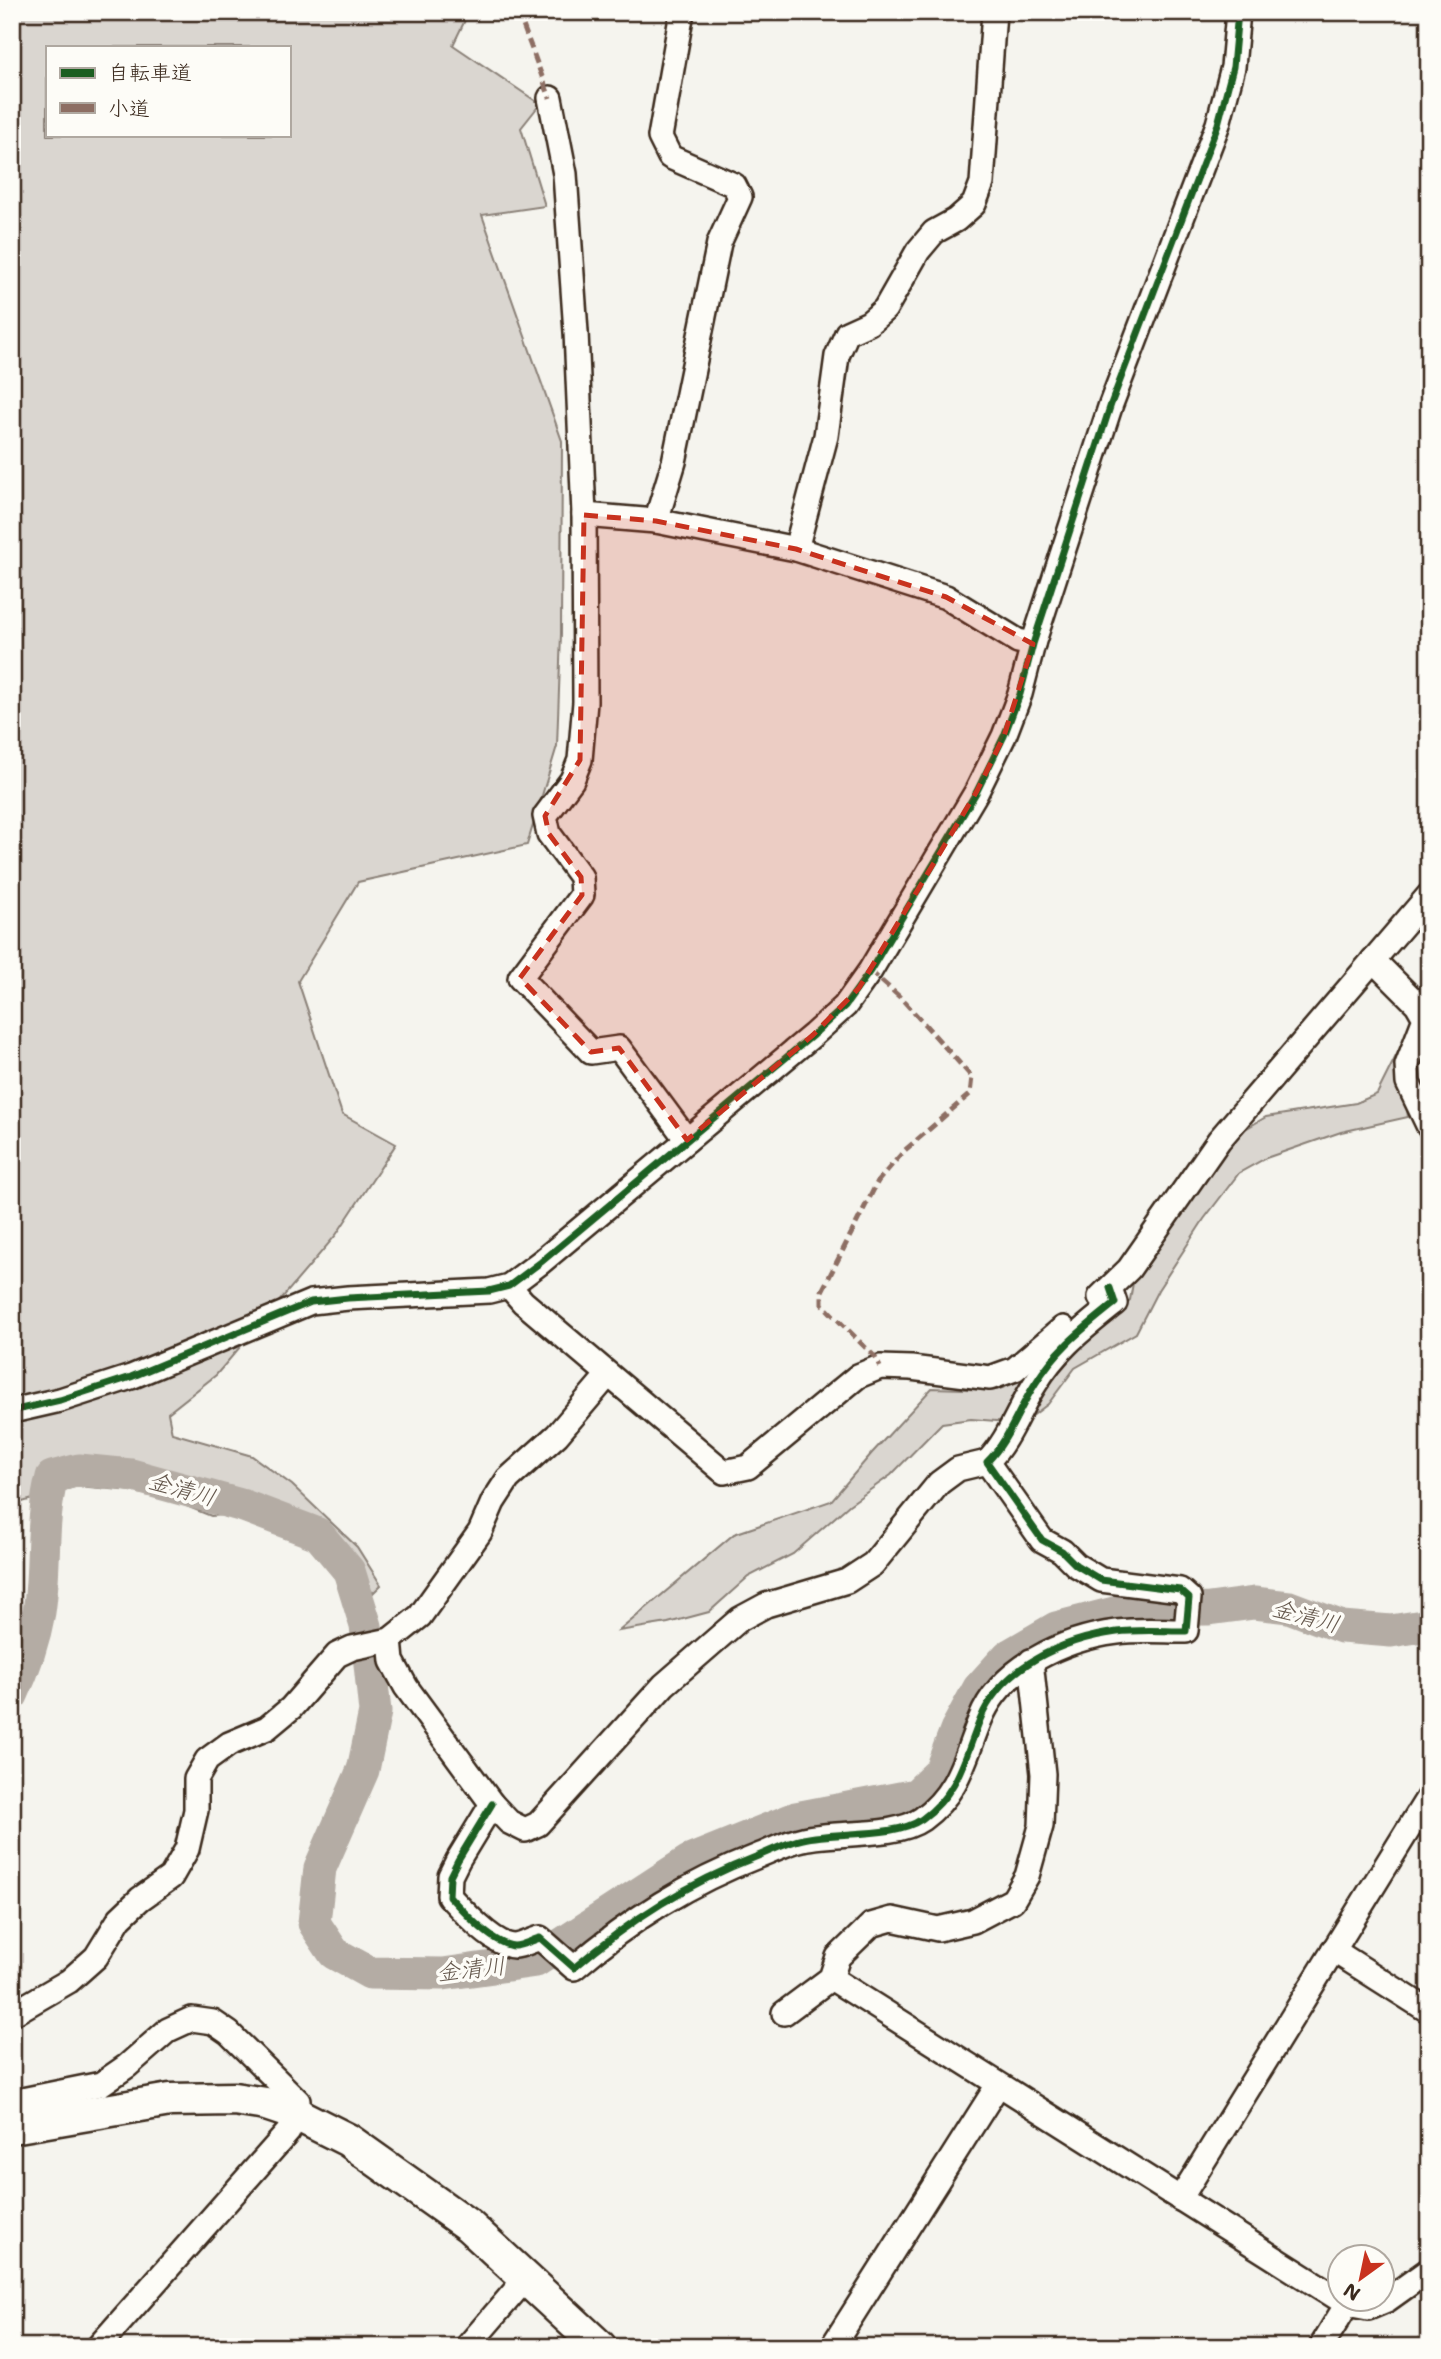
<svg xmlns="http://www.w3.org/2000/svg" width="1441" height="2359" font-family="'Shantell Sans','Klee One',sans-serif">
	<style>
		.green { fill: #dad6d0; stroke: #8a8077; stroke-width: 2; fill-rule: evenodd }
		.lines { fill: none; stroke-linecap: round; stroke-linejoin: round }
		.river { stroke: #b4aca4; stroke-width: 33 }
		.street-casing { stroke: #3b2a1e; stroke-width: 28 }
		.secondary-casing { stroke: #3b2a1e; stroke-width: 37 }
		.street { stroke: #fdfcf7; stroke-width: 23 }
		.secondary { stroke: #fdfcf7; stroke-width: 32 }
		.quiet { stroke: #8d6e63; stroke-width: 5; stroke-dasharray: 10 5; stroke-linecap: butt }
		.cycleway-casing { stroke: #fdfcf7; stroke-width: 11 }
		.cycleway { stroke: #1b5e20; stroke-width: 7 }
		.marked { fill: #c8321e; fill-opacity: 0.2; stroke: #c8321e; stroke-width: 5; stroke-dasharray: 14 9; stroke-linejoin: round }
		.labels { text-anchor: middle; stroke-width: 7; stroke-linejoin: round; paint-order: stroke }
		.water-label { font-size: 23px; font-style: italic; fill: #65584d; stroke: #fdfcf7 }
	</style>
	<rect width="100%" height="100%" fill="#f5f4ee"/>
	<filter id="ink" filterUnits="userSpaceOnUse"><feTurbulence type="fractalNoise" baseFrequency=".0143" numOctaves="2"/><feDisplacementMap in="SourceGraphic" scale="14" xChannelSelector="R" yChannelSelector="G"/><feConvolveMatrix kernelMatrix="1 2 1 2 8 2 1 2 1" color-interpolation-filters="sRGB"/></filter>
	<g filter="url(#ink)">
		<g class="green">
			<path d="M12 12H469L453 45 540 104 521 128 545 206 482 215 562 441 561 634 557 746 527 845 358 882 298 981 342 1114 396 1144 336 1235 216 1375 168 1413 172 1433 252 1456 292 1485 357 1547 381 1585 373 1593 324 1530 284 1511 211 1516 154 1493 78 1486 12 1505ZM47 47H289V135H47Z"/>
			<path d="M1399 1050 1396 1083 1406 1102 1408 1117 1341 1132 1266 1158 1239 1173 1204 1219 1158 1290 1136 1333 1075 1368 1048 1404 1019 1426 1055 1367 1130 1300 1133 1283 1235 1135 1266 1117 1356 1103 1377 1094Z"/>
			<path d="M1028 1378 1009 1422 971 1419 942 1423 891 1475 849 1505 793 1554 748 1577 709 1612 668 1623 619 1631 734 1534 831 1501 872 1453 932 1388 997 1390Z"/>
		</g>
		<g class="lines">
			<path class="river" d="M12 1695C24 1669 34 1640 39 1612 46 1566 40 1524 52 1477L79 1470 131 1475 244 1506 318 1534 349 1571 366 1626 375 1712 363 1770 320 1868 314 1923 334 1953 370 1973 443 1974 536 1961 689 1861 796 1818 916 1795 940 1772 956 1730 979 1688 1008 1656 1056 1628 1126 1610 1209 1609 1254 1603 1289 1607 1342 1627 1391 1631 1429 1625"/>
			<g class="street-casing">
				<g id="street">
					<path d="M550 98 565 174 576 332 584 515 585 702 580 760 572 780 545 816 549 834 581 877 582 895 520 978 591 1052 619 1048 687 1140"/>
					<path d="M584 515 656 521 796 549 946 597 1018 641 1033 644"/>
					<path d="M656 521 674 462 719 243 740 197 734 185 670 157 660 137 682 12"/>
					<path d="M796 549 826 436 837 356 847 333 869 323 885 309 918 251 934 232 956 220 974 204 982 183 994 12"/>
					<path d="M1373 960 1417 1004 1425 1018 1407 1065 1408 1083 1429 1127"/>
					<path d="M509 1286 523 1302 724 1472 748 1467 858 1376 880 1367 911 1368 990 1378 1015 1369 1063 1328"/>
					<path d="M1100 1297 1129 1269 1219 1140 1429 895"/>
					<path d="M12 1411 60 1400 131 1377 311 1302 348 1298 489 1291 509 1286 541 1262 813 1035 845 1006 870 971 977 791 1004 736 1020 694 1033 644 1111 404 1218 124 1233 67 1238 12"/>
					<path d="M390 1640 392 1661 406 1687 492 1804 509 1822 525 1830 538 1824 664 1685 740 1619 766 1605 847 1581 873 1564 939 1483 958 1469 987 1462"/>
					<path d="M492 1804 458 1860 450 1876 449 1896C463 1911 493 1945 514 1946 522 1946 532 1940 540 1938L574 1968C631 1919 688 1883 758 1856 773 1850 788 1842 803 1839 837 1831 895 1838 922 1819 959 1792 964 1759 980 1720 1001 1667 1063 1639 1117 1632 1139 1629 1163 1631 1186 1631L1189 1598 1180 1590 1101 1580 1076 1565 1062 1551 1042 1540 987 1462C1009 1440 1018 1410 1035 1384 1057 1348 1083 1329 1115 1303L1110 1288"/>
					<path d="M1333 1950 1429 2011"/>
					<path d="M831 1978 1347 2304 1368 2308 1387 2300 1429 2270"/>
					<path d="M784 2013 831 1978 838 1957 871 1925 892 1919 938 1929 973 1921 1013 1900 1027 1876 1041 1826 1043 1774 1031 1661"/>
					<path d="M12 2014 69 1981 96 1957 120 1918 140 1899 171 1877 187 1849 196 1810V1779L207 1760 229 1744 267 1728 291 1708 337 1655 352 1648 390 1640 420 1616 480 1532 493 1502 508 1479 557 1435 608 1375"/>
					<path d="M12 2102 101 2084 127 2066 168 2030 192 2019 213 2022 229 2033 298 2101 296 2114 288 2132 98 2347"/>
					<path d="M1180 2199 1429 1796"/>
					<path d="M467 2347 527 2277"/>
					<path d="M832 2347 998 2085"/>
					<path d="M1321 2347 1347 2304"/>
				</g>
			</g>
			<g class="secondary-casing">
				<path id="secondary" d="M12 2127 170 2100 234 2099 266 2104 296 2114 348 2140 469 2226 600 2347"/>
			</g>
			<use href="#street" class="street"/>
			<use href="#secondary" class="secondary"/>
			<g class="quiet">
				<path d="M518 12 550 98"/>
				<path d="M870 971 901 998 972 1077 970 1094 904 1151 878 1181 822 1291V1304L875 1357 880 1367"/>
			</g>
			<g class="cycleway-casing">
				<g id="cycleway">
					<path d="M12 1411 60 1400 131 1377 311 1302 348 1298 489 1291 509 1286 541 1262 813 1035 845 1006 870 971 977 791 1004 736 1020 694 1033 644 1111 404 1218 124 1233 67 1238 12"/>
					<path d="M492 1804 458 1860 450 1876 449 1896C463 1911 493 1945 514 1946 522 1946 532 1940 540 1938L574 1968C631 1919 688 1883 758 1856 773 1850 788 1842 803 1839 837 1831 895 1838 922 1819 959 1792 964 1759 980 1720 1001 1667 1063 1639 1117 1632 1139 1629 1163 1631 1186 1631L1189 1598 1180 1590 1101 1580 1076 1565 1062 1551 1042 1540 987 1462C1009 1440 1018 1410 1035 1384 1057 1348 1083 1329 1115 1303L1110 1288"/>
				</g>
			</g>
			<use href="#cycleway" class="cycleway"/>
		</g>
	</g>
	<path class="marked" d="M584 515 656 521 796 549 946 597 1033 644 1004 736 977 791 859 988 813 1035 687 1140 619 1048 591 1052 520 978 582 895 581 877 549 834 545 816 580 760Z"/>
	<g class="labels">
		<g class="water-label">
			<text transform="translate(182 1489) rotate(16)" y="8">金清川</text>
			<text transform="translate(1306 1616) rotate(15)" y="8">金清川</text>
			<text transform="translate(471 1969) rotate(-6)" y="8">金清川</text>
		</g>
	</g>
	<rect width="1441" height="2359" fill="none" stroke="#fdfcf7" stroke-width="42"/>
	<rect x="21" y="21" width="1399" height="2317" fill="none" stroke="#3b2a1e" stroke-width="2.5" filter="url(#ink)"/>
	<rect x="46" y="46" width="245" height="91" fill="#fdfcf7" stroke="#afa8a0" stroke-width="2"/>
	<rect x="60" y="68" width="35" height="10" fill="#1b5e20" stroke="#afa8a0" stroke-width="2"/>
	<text x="108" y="80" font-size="21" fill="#3b2a1e">自転車道</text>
	<rect x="60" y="103" width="35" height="10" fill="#8d6e63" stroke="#afa8a0" stroke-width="2"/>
	<text x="108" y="116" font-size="21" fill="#3b2a1e">小道</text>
	<g transform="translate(1361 2278) rotate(213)"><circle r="33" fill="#fdfcf7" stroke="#afa8a0" stroke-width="2"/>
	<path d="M0-5L12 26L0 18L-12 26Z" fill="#c8321e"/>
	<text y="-10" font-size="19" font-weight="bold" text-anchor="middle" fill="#3b2a1e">N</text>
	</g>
</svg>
